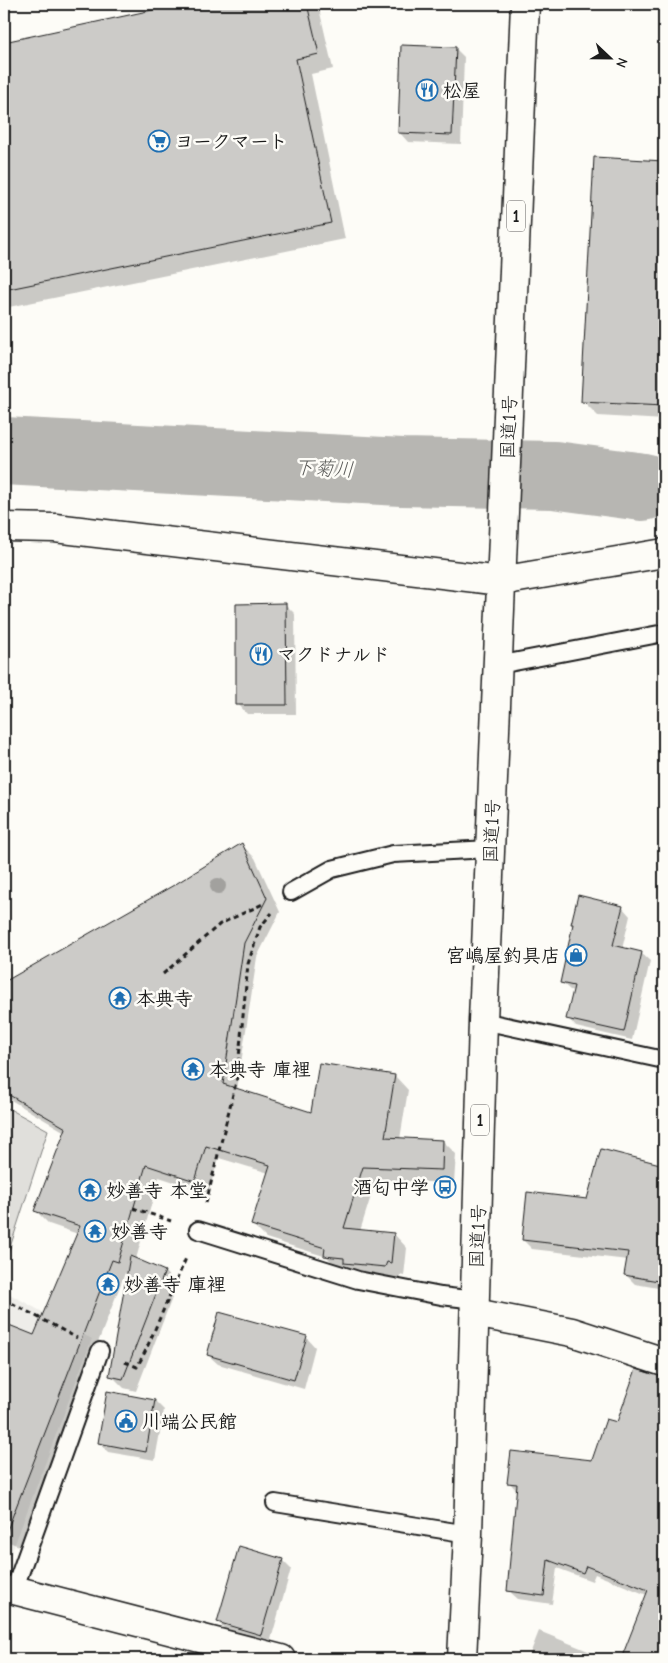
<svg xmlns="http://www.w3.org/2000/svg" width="668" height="1663" font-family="'Comic Neue','Klee One',sans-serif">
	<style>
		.built { fill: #eeede9 }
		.green { fill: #e0dfdb; stroke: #7e7e7c }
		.shadow { fill: #0003 }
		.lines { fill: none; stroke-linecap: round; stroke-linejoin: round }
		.river { stroke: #b7b6b2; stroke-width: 68 }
		.building { fill: #cccbc8; stroke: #1c1c1c }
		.lane-casing { stroke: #1c1c1c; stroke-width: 20 }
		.street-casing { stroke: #1c1c1c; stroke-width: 31 }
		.secondary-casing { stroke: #1c1c1c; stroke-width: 31 }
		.highway-casing { stroke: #1c1c1c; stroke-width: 31 }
		.path { stroke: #1c1c1c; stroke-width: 3; stroke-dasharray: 5 4; stroke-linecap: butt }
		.lane { stroke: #fdfcf7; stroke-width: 16 }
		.street { stroke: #fdfcf7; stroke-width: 28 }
		.secondary { stroke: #fdfcf7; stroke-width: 28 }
		.highway { stroke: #fdfcf7; stroke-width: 28 }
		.tree { fill: #a2a19e }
		.labels { text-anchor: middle; stroke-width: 5; stroke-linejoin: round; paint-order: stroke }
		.shield { fill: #fdfcf7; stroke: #605f5e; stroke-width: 1 }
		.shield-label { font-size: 18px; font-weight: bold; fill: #1c1c1c }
		.poi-label { font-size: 19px; font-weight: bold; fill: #1c1c1c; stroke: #fdfcf7; text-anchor: start }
		.street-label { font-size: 19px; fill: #1c1c1c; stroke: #fdfcf7 }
		.water-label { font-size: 20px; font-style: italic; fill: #5a5a58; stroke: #fdfcf7 }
	</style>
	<rect width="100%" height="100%" fill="#fdfcf7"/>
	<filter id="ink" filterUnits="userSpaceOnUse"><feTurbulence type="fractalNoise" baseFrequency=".02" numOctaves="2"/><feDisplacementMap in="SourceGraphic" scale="10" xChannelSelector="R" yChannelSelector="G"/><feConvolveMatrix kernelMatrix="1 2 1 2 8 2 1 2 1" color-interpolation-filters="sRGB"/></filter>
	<g filter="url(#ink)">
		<path class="built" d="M4 1291 92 1339 4 1573Z"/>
		<path class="green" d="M4 1106 48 1130 4 1266Z"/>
		<g class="shadow">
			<path d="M186 4H318L333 69 311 74 345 239 4 308V43Z"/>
			<path d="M455 48 464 57 461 144 408 142 399 132Z"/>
			<path d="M595 159 664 162V420L598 416 583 401Z"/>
			<path d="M286 605 295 614 296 714H247L238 704Z"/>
			<path d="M242 845 255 858 280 912 257 957 237 1090 312 1114 395 1076 408 1090 400 1139 443 1141 456 1154 454 1183 376 1180 360 1231 394 1234 407 1248 404 1276 400 1275 398 1280 338 1268 327 1257 266 1238 252 1224 269 1173 219 1158 208 1193 159 1177 136 1259 165 1272 177 1285 136 1391 124 1388 111 1375 128 1274 125 1273 19 1546 4 1540V1325L34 1337 78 1234 49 1224 36 1211 65 1132 4 1096V984L174 886Z"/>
			<path d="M622 907 630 916 622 949 641 953 650 961 632 1040 576 1027 568 1018 574 991 570 990 561 982 574 925 572 923Z"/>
			<path d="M602 1150 664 1167V1289L635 1284 625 1274 628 1260 532 1249 523 1240 588 1201Z"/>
			<path d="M306 1337 315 1347 304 1389 218 1364 208 1355Z"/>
			<path d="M659 1378H664V1659H622L647 1595 595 1574 592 1581 557 1568 552 1604 518 1599 509 1591 517 1491 509 1482 593 1462 618 1424Z"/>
			<path d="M155 1401 164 1410 155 1460 108 1452 99 1443Z"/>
			<path d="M282 1560 291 1569 270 1643 227 1631 218 1622Z"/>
			<path d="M539 1631 608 1659H528Z"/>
		</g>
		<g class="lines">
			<path class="river" d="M4 451 402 472 554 475 643 487"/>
		</g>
		<g class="building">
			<path d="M180 4H307L319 54 296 59 331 223 4 290V42Z"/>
			<path d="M401 45 456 47 452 135 398 133Z"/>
			<path d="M594 157 664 161V275L662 322H664V406L581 402Z"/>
			<path d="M286 603 287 705H236V604Z"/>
			<path d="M242 843 267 898 244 943 223 1084 311 1112 319 1063 395 1075 385 1137 443 1140 442 1170 363 1167 344 1228 394 1233 391 1263 387 1262 385 1267 344 1263V1258L324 1256 325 1248 251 1225 270 1165 206 1146 195 1181 146 1165 118 1262 112 1260 6 1533H4V1323L34 1335 80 1226 34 1211 66 1128 4 1092V982L174 885Z"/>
			<path d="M578 895 623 906 613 945 642 952 624 1032 566 1019 574 986 560 983 573 924H571Z"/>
			<path d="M601 1149 664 1165V1282L624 1275 628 1252 522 1240 527 1192 587 1199Z"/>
			<path d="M130 1256 165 1271 123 1379 109 1376Z"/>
			<path d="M219 1312 307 1336 294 1380 207 1355Z"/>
			<path d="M636 1369 664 1377V1659H621L648 1590 586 1566 583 1573 548 1560 544 1596 507 1591 517 1484 507 1483 511 1451 592 1460 606 1419 617 1422Z"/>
			<path d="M107 1391 155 1400 146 1452 98 1443Z"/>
			<path d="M239 1546 283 1559 261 1635 217 1622Z"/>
		</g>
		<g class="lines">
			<g class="lane-casing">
				<g id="lane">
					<path d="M498 665 664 633"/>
					<path d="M291 892 332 869 393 854 490 849"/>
					<path d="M483 1021 664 1060"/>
					<path d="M198 1230 358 1280 441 1296 476 1300"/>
					<path d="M275 1503 468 1534"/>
					<path d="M14 1590 100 1351"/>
				</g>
			</g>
			<g class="street-casing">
				<g id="street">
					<path d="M475 1313 572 1332 664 1362"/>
					<path d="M14 1590 281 1659"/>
				</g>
			</g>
			<g class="secondary-casing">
				<path id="secondary" d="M4 527 55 528 501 581 664 553"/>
			</g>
			<g class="highway-casing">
				<path id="highway" d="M462 1659 468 1534 483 1021 525 4"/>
			</g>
			<g class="path">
				<path d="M163 974 220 924 265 903"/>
				<path d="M206 1203 237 1078 248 964 260 927 272 913"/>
				<path d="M133 1208 171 1221"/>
				<path d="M4 1299 77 1338"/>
				<path d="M125 1362 137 1367 145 1352 187 1256"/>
			</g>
			<use href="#lane" class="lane"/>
			<use href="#street" class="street"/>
			<use href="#secondary" class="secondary"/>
			<use href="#highway" class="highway"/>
		</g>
		<circle class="tree" cx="218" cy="886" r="8"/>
	</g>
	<defs>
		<g id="restaurant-ring" transform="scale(1.125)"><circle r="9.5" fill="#fdfcf7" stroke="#1f6fb2" stroke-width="1.5"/><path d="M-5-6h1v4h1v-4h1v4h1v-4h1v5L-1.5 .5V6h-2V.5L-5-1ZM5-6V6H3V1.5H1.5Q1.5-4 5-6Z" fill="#1f6fb2"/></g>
		<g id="supermarket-ring" transform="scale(1.125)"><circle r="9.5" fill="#fdfcf7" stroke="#1f6fb2" stroke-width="1.5"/><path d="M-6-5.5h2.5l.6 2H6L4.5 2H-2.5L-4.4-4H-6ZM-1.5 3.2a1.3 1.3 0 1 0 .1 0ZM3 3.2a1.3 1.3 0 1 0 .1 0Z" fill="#1f6fb2"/></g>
		<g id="shop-ring" transform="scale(1.125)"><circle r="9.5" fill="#fdfcf7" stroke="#1f6fb2" stroke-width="1.5"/><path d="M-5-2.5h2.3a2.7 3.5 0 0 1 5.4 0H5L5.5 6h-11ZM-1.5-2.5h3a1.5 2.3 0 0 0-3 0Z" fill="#1f6fb2"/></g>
		<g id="temple-ring" transform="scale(1.125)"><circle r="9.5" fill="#fdfcf7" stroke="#1f6fb2" stroke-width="1.5"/><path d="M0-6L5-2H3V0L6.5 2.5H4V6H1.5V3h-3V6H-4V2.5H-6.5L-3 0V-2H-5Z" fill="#1f6fb2"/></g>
		<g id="bus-ring" transform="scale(1.125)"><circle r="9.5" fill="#fdfcf7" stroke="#1f6fb2" stroke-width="1.5"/><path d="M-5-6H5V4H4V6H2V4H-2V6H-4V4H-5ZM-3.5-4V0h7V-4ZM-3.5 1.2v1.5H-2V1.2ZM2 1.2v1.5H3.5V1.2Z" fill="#1f6fb2"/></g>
		<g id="civic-ring" transform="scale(1.125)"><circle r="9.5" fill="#fdfcf7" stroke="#1f6fb2" stroke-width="1.5"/><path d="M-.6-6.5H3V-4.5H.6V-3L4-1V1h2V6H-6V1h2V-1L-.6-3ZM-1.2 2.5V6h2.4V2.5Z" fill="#1f6fb2"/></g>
	</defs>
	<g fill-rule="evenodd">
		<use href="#restaurant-ring" x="427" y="90"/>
		<use href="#supermarket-ring" x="159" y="141"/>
		<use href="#restaurant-ring" x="261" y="654"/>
		<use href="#shop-ring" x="576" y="955"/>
		<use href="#temple-ring" x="120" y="998"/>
		<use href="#temple-ring" x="193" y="1069"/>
		<use href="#bus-ring" x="445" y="1187"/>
		<use href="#temple-ring" x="90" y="1190"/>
		<use href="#temple-ring" x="95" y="1231"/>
		<use href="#temple-ring" x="108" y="1284"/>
		<use href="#civic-ring" x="126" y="1421"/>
	</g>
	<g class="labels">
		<g class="shield">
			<rect x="507" y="200.5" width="18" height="31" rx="4"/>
			<rect x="471" y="1104.5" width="18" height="31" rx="4"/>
		</g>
		<g class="shield-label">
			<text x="516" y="222">1</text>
			<text x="480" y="1126">1</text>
		</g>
		<g class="poi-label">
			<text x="443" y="97">松屋</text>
			<text x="175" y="148">ヨークマート</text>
			<text x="277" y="661">マクドナルド</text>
			<text x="560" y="962" text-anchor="end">宮嶋屋釣具店</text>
			<text x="136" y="1005">本典寺</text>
			<text x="209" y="1076">本典寺 庫裡</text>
			<text x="429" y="1194" text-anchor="end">酒匂中学</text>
			<text x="106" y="1197">妙善寺 本堂</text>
			<text x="111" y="1238">妙善寺</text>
			<text x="124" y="1291">妙善寺 庫裡</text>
			<text x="142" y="1428">川端公民館</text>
		</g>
		<g class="street-label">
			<text transform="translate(508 427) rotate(-88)" y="7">国道1号</text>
			<text transform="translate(491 831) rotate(-88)" y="7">国道1号</text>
			<text transform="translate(477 1236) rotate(-88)" y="7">国道1号</text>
		</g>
		<g class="water-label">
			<text transform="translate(324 468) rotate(3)" y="7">下菊川</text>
		</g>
	</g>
	<rect width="668" height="1663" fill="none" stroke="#fdfcf7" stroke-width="20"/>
	<rect x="10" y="10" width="648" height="1643" fill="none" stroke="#1c1c1c" stroke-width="2" filter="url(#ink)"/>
	<g transform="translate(610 58) rotate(112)" stroke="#fdfcf7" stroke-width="4" paint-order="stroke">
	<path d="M0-4L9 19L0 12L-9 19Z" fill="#1c1c1c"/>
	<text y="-8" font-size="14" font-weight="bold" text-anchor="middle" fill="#1c1c1c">N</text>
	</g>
</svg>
